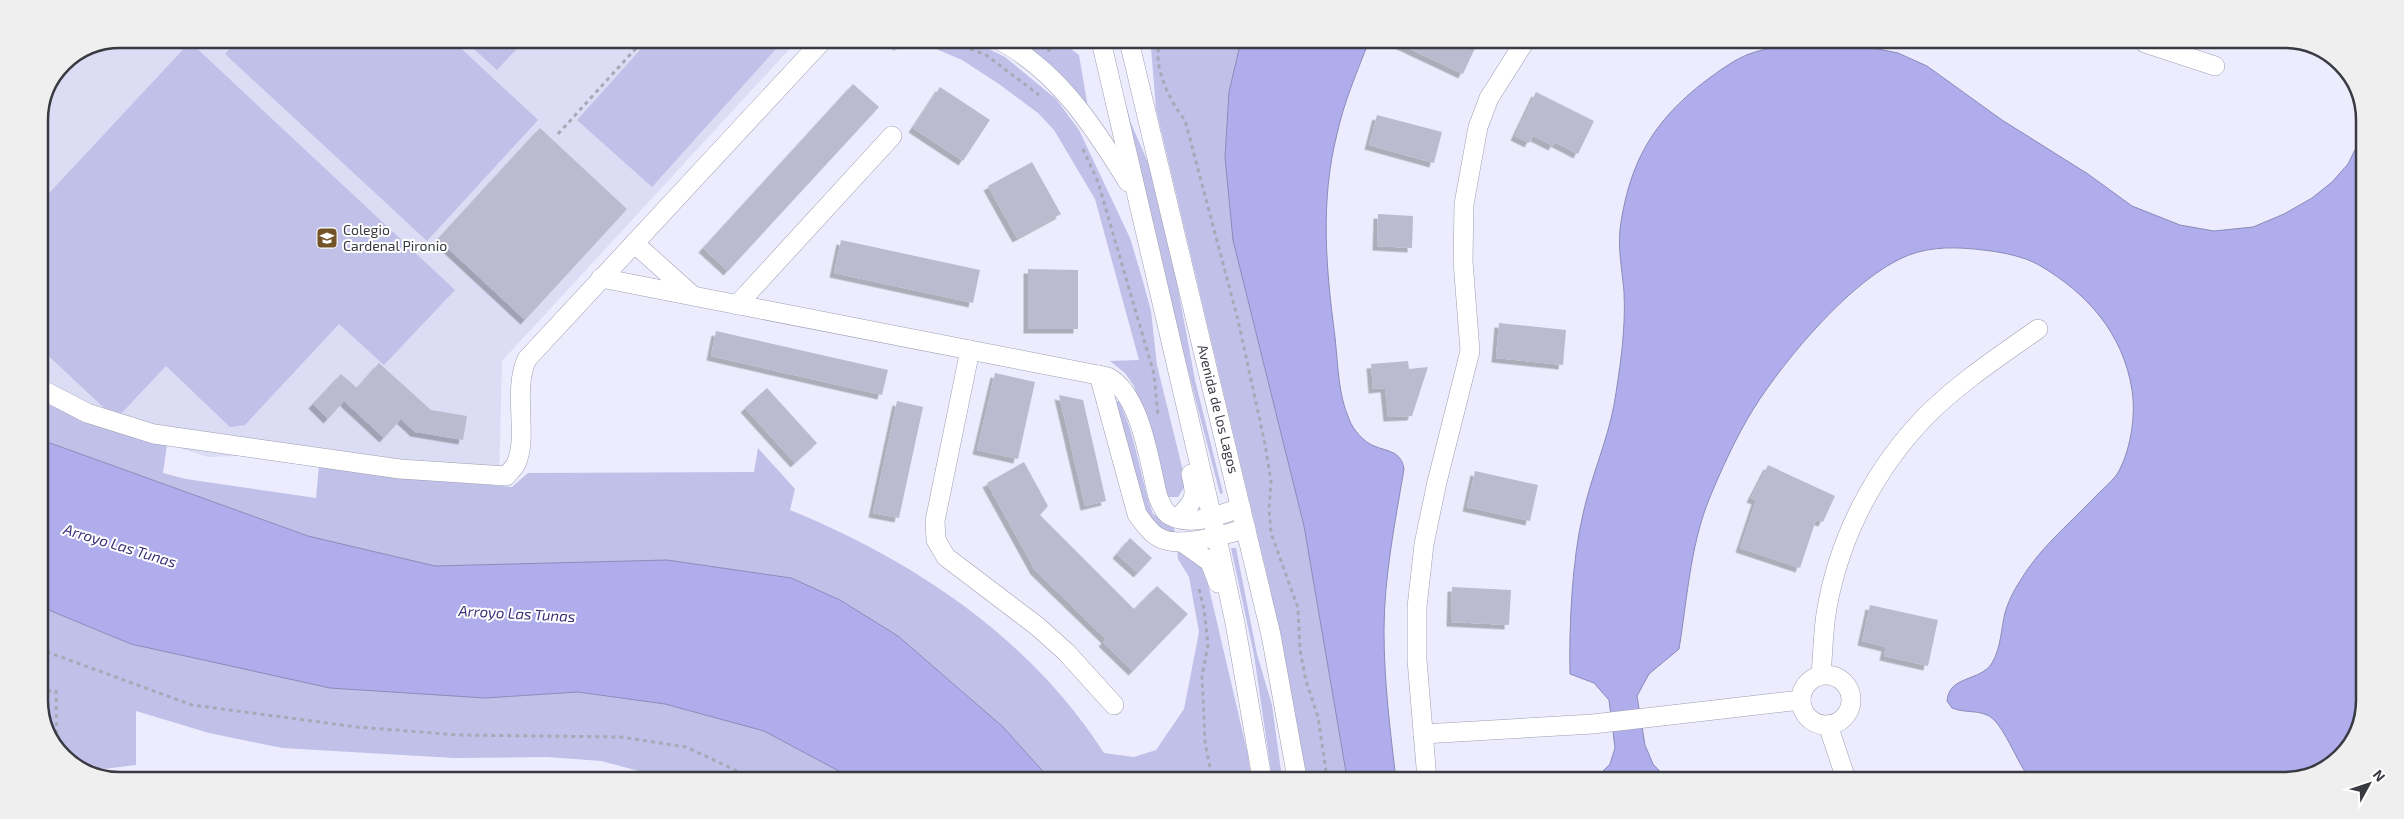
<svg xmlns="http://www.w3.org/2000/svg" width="2404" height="819" font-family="'Exo 2',sans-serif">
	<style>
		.built { fill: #dcdcf4 }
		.green { fill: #c0c0e9 }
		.water { fill: #afadec; stroke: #8c8ab9 }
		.building { fill: #bbbbd0; filter: url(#shadow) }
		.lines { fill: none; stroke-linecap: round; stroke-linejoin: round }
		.minor-casing { stroke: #9e9eb2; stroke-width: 20 }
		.path { stroke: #a8a8b7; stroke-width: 3; stroke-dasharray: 4 4; stroke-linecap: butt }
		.minor { stroke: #fff; stroke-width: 19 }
		.labels { text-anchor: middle; stroke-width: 4; stroke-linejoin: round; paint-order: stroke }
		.poi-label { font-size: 14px; fill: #393a42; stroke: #fff; text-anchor: start }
		.street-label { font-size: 14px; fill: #393a42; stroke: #fff }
		.water-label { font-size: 15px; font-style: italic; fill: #3a2f78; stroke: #fff }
		.rim { fill: none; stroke: #393a42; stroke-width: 2.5 }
	</style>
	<defs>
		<filter id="shadow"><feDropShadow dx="-4.5" dy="4.5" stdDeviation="0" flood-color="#0004"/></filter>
	</defs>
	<rect width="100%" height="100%" fill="#ececfe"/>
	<path class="built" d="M120 39 798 40 502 361 499 484 261 455 208 457 86 419 39 402V115L63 62Z"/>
	<g class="green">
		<path d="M238 39H451L538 120 427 241 225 54Z"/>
		<path d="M463 39 525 40 497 70Z"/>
		<path d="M649 40H784L652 187 577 120Z"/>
		<path d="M880 40H910L894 51Z"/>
		<path d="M915 40H971L1005 57 1056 99 1079 130 1130 238 1142 278 1151 311 1157 365 1184 475 1185 486 1178 497H1169L1165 494 1134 386 1125 373 1110 361 1139 360 1095 199 1054 130 1038 113 999 84 962 60Z"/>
		<path d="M1153 41H1241L1229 92 1225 157 1243 281 1304 526 1347 778H1300L1271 592 1156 109 1151 48Z"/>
		<path d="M190 42 455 290 384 365 339 324 245 425 230 427 166 366 116 419 39 347V204Z"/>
		<path d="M1024 49H1071L1079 55 1088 108Z"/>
		<path d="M1112 54 1131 123 1149 165 1173 262 1195 380 1223 493 1220 494 1165 281Z"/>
		<path d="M1119 401C1136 436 1140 477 1153 514L1174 527 1175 533 1160 530 1147 520 1116 402Z"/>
		<path d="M39 402 167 445 163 473 186 479 316 498 319 465 424 479 512 487 528 473 754 472 758 448 795 489 790 510C915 561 1030 638 1104 753L1134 757 1156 750 1184 709 1199 632 1189 577 1178 559 1177 549 1194 558 1205 571 1248 755 1251 778H1049L1003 727 898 636 840 600 791 578 667 560 435 566 308 536 39 439Z"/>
		<path d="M1231 548H1236L1257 654 1272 705 1282 778H1272L1254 655Z"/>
		<path d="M39 606 131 644 485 698 578 692 665 704 764 731 850 777H662L601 761 547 757 454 758 282 748 209 733 136 711V765L87 771 56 749 39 705Z"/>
	</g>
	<g class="water">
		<path d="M1241 41H1369C1357 72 1344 102 1337 134 1320 201 1326 269 1335 337 1338 364 1338 394 1349 419 1353 430 1364 442 1374 446 1389 452 1401 451 1404 469 1395 523 1384 577 1384 631 1384 680 1390 730 1396 779L1347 778 1304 526 1233 240 1225 157 1229 92Z"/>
		<path d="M1848 43 1898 53 1927 66 2002 120 2088 174 2132 206 2180 225 2214 231 2253 227 2284 214 2312 198 2332 182 2348 164 2365 129 2361 725 2333 764 2284 780H2031C2017 764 2003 721 1987 715 1976 710 1964 713 1952 708L1947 701C1949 675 1980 682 1992 663 2001 648 2001 629 2005 613 2008 602 2014 590 2020 581 2038 550 2068 525 2093 499 2101 490 2115 480 2120 469 2131 447 2136 415 2132 390 2123 333 2087 293 2039 265 2023 256 2001 252 1983 250 1958 247 1933 246 1909 255 1854 276 1785 359 1754 408 1736 437 1721 470 1708 502 1690 548 1687 601 1679 649L1649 674 1637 696 1645 745 1653 764 1667 779H1595L1610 764 1615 748 1609 700 1594 683 1570 674C1569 626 1572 560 1583 514 1591 477 1607 442 1614 405 1620 369 1626 329 1624 292 1622 268 1617 246 1621 222 1631 159 1655 120 1704 82 1719 71 1737 57 1755 52 1785 43 1817 44 1848 43Z"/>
		<path d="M39 439 308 536 435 566 667 560 791 578 840 600 898 636 1003 727 1049 778 850 777 764 731 665 704 578 692 485 698 330 688 131 644 39 606Z"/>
	</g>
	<g class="building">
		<path d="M1393 41H1465L1476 46 1463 74Z"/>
		<path d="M853 84 879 107 728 271 703 248Z"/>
		<path d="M940 87 990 120 963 161 913 128Z"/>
		<path d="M1536 92 1594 121 1578 154 1555 142 1553 146 1533 136 1529 143 1515 136Z"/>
		<path d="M1377 115 1442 132 1434 163 1369 145Z"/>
		<path d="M540 128 627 209 525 320 438 239Z"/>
		<path d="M1032 162 1061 214 1017 238 988 186Z"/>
		<path d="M1378 214 1413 216 1412 248 1377 246Z"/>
		<path d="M841 240 980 270 973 303 834 273Z"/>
		<path d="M1028 269 1078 270V329H1028Z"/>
		<path d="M1499 323 1566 330 1563 365 1496 358Z"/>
		<path d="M716 331 888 370 882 395 711 356Z"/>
		<path d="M1408 361 1409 369 1428 367 1412 416 1388 417 1385 388 1373 389 1371 364Z"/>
		<path d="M379 363 431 410 467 416 463 440 415 432 401 419 384 438 344 401 328 419 313 404 341 374 357 388Z"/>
		<path d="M995 373 1035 382 1018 459 977 450Z"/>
		<path d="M767 388 817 443 795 463 745 408Z"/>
		<path d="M1059 395 1083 400 1106 501 1085 506Z"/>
		<path d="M897 401 923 407 899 518 873 513Z"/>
		<path d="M1024 462 1048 506 1040 515 1134 609 1157 586 1188 614 1133 671 1103 642 1106 639 1035 570 987 483Z"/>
		<path d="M1768 465 1835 496 1823 522 1816 520 1800 568 1740 548 1756 500 1751 498Z"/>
		<path d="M1475 471 1538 485 1530 521 1467 507Z"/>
		<path d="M1130 538 1152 558 1138 573 1117 554Z"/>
		<path d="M1452 587 1511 590 1509 625 1451 622Z"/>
		<path d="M1870 605 1938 620 1928 666 1884 656 1886 647 1862 641Z"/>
	</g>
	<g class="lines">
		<g class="minor-casing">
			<g id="minor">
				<path d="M999 40C1058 71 1094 127 1128 182"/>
				<path d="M1101 41 1218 543 1235 623 1262 778"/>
				<path d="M1129 41 1271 635 1297 778"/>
				<path d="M2145 43 2215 66"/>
				<path d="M634 243 692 295"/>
				<path d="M601 278 1108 377C1141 395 1149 461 1158 497 1161 503 1164 513 1171 516 1191 527 1222 514 1241 508"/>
				<path d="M737 305 892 136"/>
				<path d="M970 350 935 521 936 540 946 557 1037 626 1066 652 1114 705"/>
				<path d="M1099 375 1137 514C1143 522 1149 532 1158 537 1179 550 1223 534 1246 529"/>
				<path d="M39 388 87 413 154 434 400 469 506 476C509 472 514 468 516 464 529 436 512 391 527 359L823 40"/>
				<path d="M1177 518C1195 502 1197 497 1191 474"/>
				<path d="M1182 542 1210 562 1218 583"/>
				<path d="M1821 675C1823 653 1823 630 1827 608 1840 535 1876 467 1927 415 1960 382 2000 356 2038 329"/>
				<circle cx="1826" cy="700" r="25"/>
				<path d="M1828 725 1846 779"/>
				<path d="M1423 734 1593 724 1801 700"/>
				<path d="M1427 779 1417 660V607L1424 544 1437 482 1470 351 1463 261 1464 204 1478 127 1489 98 1525 41"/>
			</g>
		</g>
		<g class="path">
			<path d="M948 40 986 55 1039 95"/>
			<path d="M1048 41 1049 52"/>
			<path d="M1161 41C1150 62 1171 104 1185 120L1238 320 1265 444 1271 481 1269 509 1271 533 1298 608 1300 650 1306 681 1318 717 1327 778"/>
			<path d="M558 134 638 46 634 41"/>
			<path d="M1083 149 1098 182 1154 374 1158 416"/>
			<path d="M1199 589 1204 609 1208 645 1202 676 1205 742 1212 778"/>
			<path d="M39 649 192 705 357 727 458 735 621 737 686 747 750 777"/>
			<path d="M39 691H56L57 750"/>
		</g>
		<use href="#minor" class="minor"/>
	</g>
	<defs>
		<g id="school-square" transform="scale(1.125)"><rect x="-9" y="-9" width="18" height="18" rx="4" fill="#715327" stroke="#fff"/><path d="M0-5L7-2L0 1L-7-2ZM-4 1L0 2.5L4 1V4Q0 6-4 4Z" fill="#fff"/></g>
	</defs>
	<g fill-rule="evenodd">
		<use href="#school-square" x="327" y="238"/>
	</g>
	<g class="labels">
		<g class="poi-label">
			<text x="343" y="235">Colegio<tspan x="343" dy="16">Cardenal Pironio</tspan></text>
		</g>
		<g class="street-label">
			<text transform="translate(1218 409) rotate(76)" y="5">Avenida de los Lagos</text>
		</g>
		<g class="water-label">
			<text transform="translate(120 546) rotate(17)" y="5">Arroyo Las Tunas</text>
			<text transform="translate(517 614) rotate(3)" y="5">Arroyo Las Tunas</text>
		</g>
	</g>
	<path d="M0 0H2404V819H0ZM120 48H2284A72 72 0 0 1 2356 120V700A72 72 0 0 1 2284 772H120A72 72 0 0 1 48 700V120A72 72 0 0 1 120 48Z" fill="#efeff0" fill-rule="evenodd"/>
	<path class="rim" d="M120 48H2284A72 72 0 0 1 2356 120V700A72 72 0 0 1 2284 772H120A72 72 0 0 1 48 700V120A72 72 0 0 1 120 48Z"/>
	<g transform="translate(2369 784) rotate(50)" stroke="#ffffff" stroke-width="4" paint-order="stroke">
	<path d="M0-4L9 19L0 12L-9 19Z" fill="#393a42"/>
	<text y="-8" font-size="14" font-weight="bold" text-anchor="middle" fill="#393a42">N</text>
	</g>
</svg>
